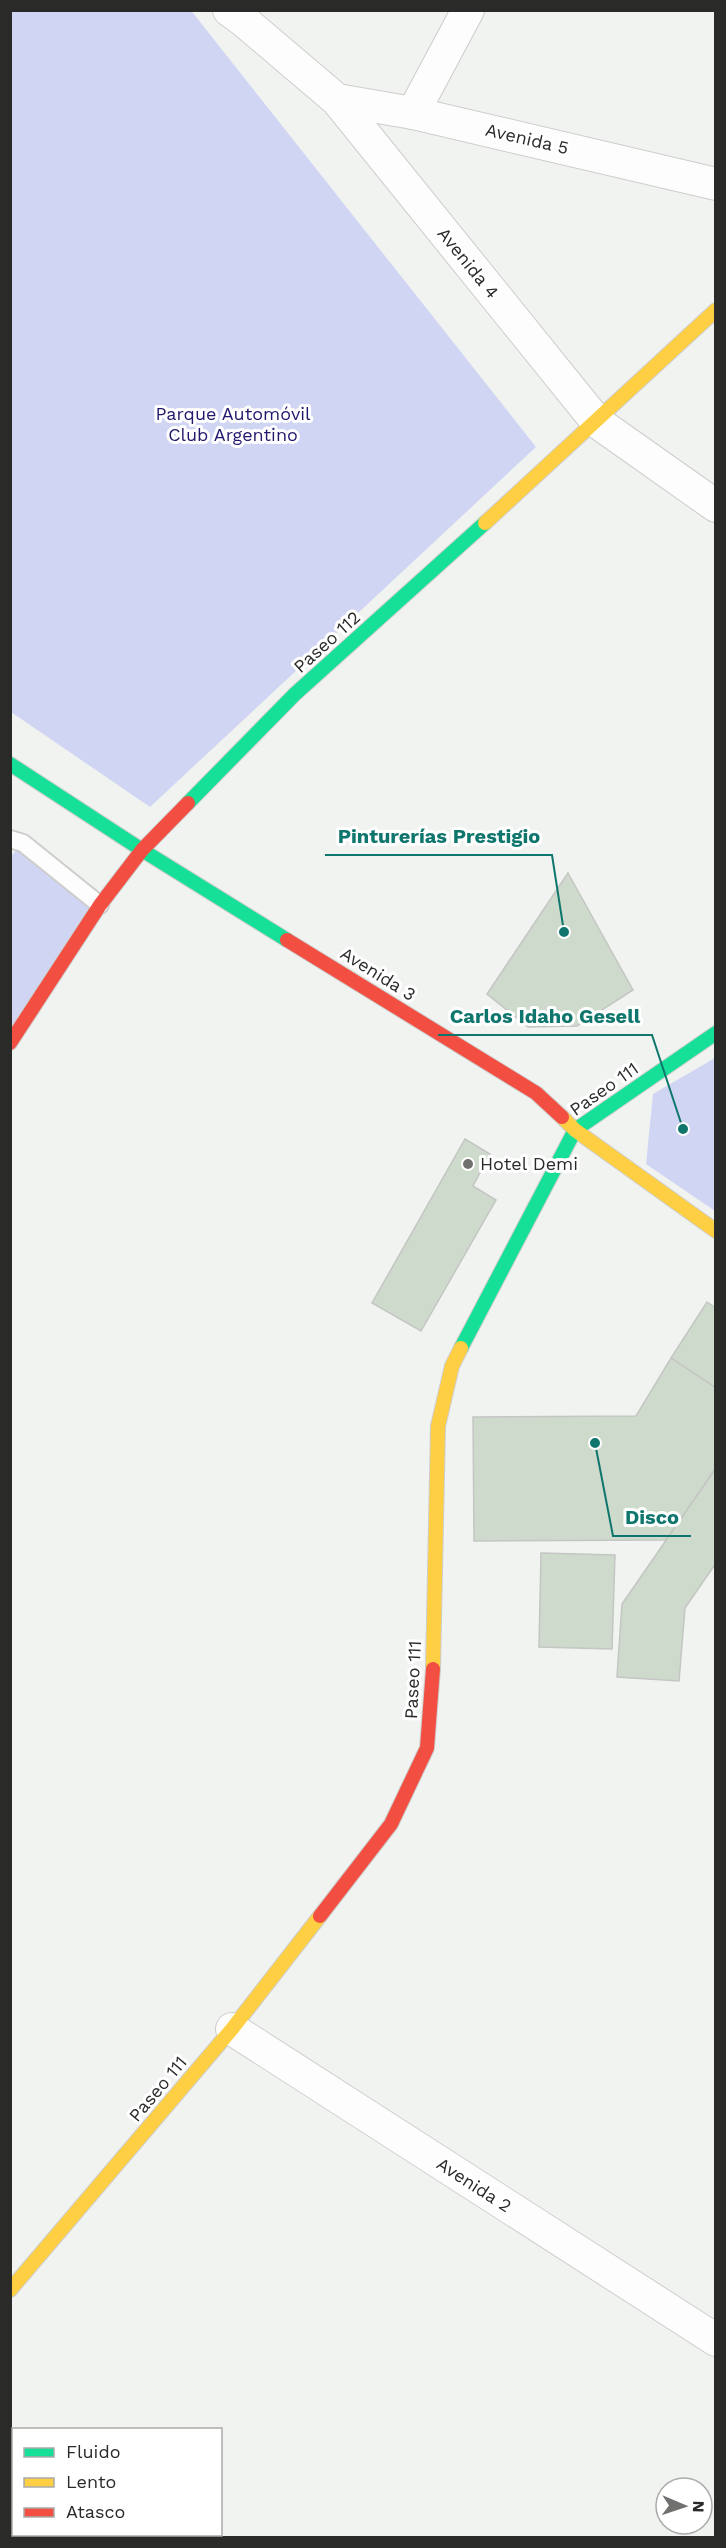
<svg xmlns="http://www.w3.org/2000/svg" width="726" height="2548" font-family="'Work Sans',sans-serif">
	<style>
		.green { fill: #d0d5f3 }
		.building { fill: #cedacb; stroke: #c4c6c4; stroke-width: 1.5 }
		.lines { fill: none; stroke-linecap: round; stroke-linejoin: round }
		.lane-casing { stroke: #cdcecc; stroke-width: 20 }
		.street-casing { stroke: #cdcecc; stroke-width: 34 }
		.fast-casing { stroke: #cdcecc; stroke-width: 16 }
		.slow-casing { stroke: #cdcecc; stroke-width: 16 }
		.jam-casing { stroke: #cdcecc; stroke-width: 16 }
		.lane { stroke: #fdfdfd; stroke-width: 16 }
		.street { stroke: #fdfdfd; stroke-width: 32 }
		.fast { stroke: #16e098; stroke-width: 14 }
		.slow { stroke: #ffcf43; stroke-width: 14 }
		.jam { stroke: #f24e42; stroke-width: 14 }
		.poi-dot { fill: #70716f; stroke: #fff; stroke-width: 2 }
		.labels { text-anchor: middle; stroke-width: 6; stroke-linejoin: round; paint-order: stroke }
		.street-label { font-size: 18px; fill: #2a2b29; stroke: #fff }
		.park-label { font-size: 18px; fill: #21176c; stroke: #fff }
		.poi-label { font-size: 18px; fill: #2a2b29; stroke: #fff; text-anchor: start }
		.leader { fill: none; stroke: #0f766e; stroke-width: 2 }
		.callout-dot { fill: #0f766e; stroke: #fff; stroke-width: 2 }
		.callout-label { font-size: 20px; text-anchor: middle; font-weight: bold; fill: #0f766e; stroke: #fff; stroke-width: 6; stroke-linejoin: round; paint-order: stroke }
	</style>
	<rect width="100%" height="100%" fill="#f1f3f0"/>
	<g class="green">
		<path d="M188 10 193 13 536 447 150 807 11 712 10 11Z"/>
		<path d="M23 843 100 905 11 1043V856Z"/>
		<path d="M715 1058V1211L646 1164 653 1094Z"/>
	</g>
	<g class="building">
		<path d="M568 873 633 990 577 1026 528 1027 487 994Z"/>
		<path d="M465 1139 490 1154 473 1186 496 1200 421 1331 372 1303Z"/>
		<path d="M707 1302 716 1308V1388L671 1358Z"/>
		<path d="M671 1358 716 1388V1468L666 1540 474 1541 473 1417 636 1416Z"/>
		<path d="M716 1468V1563L685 1608 679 1681 617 1677 622 1604Z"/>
		<path d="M541 1553 615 1555 612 1649 539 1647Z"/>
	</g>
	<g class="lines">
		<g class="lane-casing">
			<path id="lane" d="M10 839 23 843 100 905"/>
		</g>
		<g class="street-casing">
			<g id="street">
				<path d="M229 10 244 21 337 100 597 422 716 506"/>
				<path d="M337 100 413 113 716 184"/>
				<path d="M413 113 468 10"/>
				<path d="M232 2029 716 2340"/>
			</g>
		</g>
		<g class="fast-casing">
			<g id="fast">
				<path d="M10 764 142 850 287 940"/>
				<path d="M188 803 295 694 485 523"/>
				<path d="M461 1348 575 1130 716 1033"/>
				<path d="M52 2534 56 2538"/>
			</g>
		</g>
		<g class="slow-casing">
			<g id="slow">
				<path d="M485 523 716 310"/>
				<path d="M562 1117 575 1130 716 1231"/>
				<path d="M433 1669 438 1426 452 1366 461 1348"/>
				<path d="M10 2290 232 2029 320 1916"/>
			</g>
		</g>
		<g class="jam-casing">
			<g id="jam">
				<path d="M287 940 536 1093 562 1117"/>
				<path d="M10 1043 100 905 142 850 188 803"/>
				<path d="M320 1916 391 1824 427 1748 433 1669"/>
				<path d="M10 2509 14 2511"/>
			</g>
		</g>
		<use href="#lane" class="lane"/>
		<use href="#street" class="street"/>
		<use href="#fast" class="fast"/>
		<use href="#slow" class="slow"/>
		<use href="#jam" class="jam"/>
	</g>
	<circle class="poi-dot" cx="468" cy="1164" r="6"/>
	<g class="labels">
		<g class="street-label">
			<text transform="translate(527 139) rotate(13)" y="6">Avenida 5</text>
			<text transform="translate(468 263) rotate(51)" y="6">Avenida 4</text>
			<text transform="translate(327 642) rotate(-42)" y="6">Paseo 112</text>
			<text transform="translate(378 974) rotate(32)" y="6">Avenida 3</text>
			<text transform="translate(604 1089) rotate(-35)" y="6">Paseo 111</text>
			<text transform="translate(413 1680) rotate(-87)" y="6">Paseo 111</text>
			<text transform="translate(158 2089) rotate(-50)" y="6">Paseo 111</text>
			<text transform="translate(474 2185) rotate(33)" y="6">Avenida 2</text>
		</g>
		<g class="park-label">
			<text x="233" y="420">Parque Automóvil<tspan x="233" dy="21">Club Argentino</tspan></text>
		</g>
		<g class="poi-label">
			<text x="480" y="1170">Hotel Demi</text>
		</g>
	</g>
	<path class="leader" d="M564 932L552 855H325M683 1129L652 1035H438M595 1443L613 1536H691"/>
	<g class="callout-dot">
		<circle cx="564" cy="932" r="6"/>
		<circle cx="683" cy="1129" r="6"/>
		<circle cx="595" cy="1443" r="6"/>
	</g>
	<g class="callout-label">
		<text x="439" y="843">Pinturerías Prestigio</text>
		<text x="545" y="1023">Carlos Idaho Gesell</text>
		<text x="652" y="1524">Disco</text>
	</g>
	<rect width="726" height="2548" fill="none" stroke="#2a2b29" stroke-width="24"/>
	<rect x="12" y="2428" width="210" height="108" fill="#ffffff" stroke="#aaaaa9" stroke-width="1.5"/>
	<rect x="24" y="2448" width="30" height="9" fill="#16e098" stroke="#aaaaa9" stroke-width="1.5"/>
	<text x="66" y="2458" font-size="18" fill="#2a2b29">Fluido</text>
	<rect x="24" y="2478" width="30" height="9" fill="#ffcf43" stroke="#aaaaa9" stroke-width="1.5"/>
	<text x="66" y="2488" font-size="18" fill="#2a2b29">Lento</text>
	<rect x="24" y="2508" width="30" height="9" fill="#f24e42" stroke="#aaaaa9" stroke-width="1.5"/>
	<text x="66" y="2518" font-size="18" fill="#2a2b29">Atasco</text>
	<g transform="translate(684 2506) rotate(92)"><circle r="28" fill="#ffffff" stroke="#aaaaa9" stroke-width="1.5"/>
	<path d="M0-4.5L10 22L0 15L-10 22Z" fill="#70716f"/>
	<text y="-9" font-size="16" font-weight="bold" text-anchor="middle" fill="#2a2b29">N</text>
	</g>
</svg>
